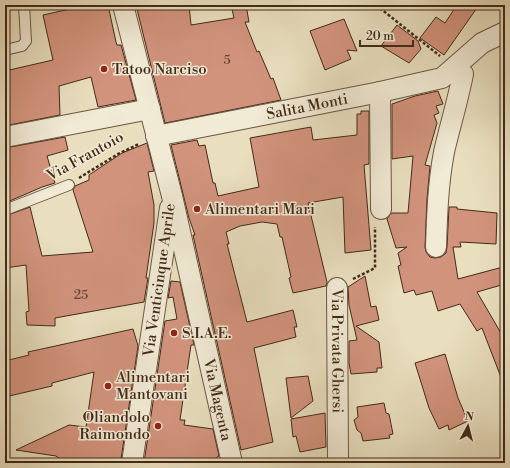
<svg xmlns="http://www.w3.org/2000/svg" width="510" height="468" font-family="'Libre Bodoni',serif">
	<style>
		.building { fill: #d2937d; stroke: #422a18 }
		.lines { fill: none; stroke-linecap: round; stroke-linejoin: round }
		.lane-casing { stroke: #6c5742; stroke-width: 12 }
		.street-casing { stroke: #6c5742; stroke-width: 22 }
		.path { stroke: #422a18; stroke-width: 2.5; stroke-dasharray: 3 2; stroke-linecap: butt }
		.lane { stroke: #f1ead5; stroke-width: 10 }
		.street { stroke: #f1ead5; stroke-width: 20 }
		.poi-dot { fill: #8f2418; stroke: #f1ead5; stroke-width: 1.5 }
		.labels { text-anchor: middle; stroke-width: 3; stroke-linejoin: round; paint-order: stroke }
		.number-label { font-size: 13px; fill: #664431 }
		.poi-label { font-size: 15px; fill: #422a18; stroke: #f1ead5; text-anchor: start }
		.street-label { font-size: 15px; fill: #422a18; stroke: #f1ead5 }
	</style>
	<rect width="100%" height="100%" fill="#e9dfbf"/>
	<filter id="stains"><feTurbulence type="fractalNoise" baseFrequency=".005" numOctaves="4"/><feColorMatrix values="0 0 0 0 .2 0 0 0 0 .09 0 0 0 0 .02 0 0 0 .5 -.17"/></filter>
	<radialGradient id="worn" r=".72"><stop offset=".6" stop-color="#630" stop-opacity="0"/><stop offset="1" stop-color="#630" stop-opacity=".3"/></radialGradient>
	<g class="building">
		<path d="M79 5H108L116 42 117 45H121L136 100 98 107 91 77 59 86 60 115 9 125 5 109V71L53 60 43 15 70 9V7Z"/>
		<path d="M136 5H189L191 25 234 18 231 5H246L249 22H245L257 52 259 51 271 79 273 78 281 100 165 123Z"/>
		<path d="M457 5H479L444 55 420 38 436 17 445 23Z"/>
		<path d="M344 19 357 51 347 50 351 59 325 70 310 31Z"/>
		<path d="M397 25 418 41 421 49 409 63 381 46Z"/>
		<path d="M438 91 443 104 436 106 439 113 434 115 437 123 425 165 430 166 427 199 425 247 426 252 430 257 435 258 441 257 446 253 447 247 449 207H457V209L497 213 496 244 460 242 461 247H453L458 279 503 267 505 275V284L477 292 505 340V385H504L482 328 477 331 460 304 438 311 432 291 416 295 414 290 404 293 398 266 401 265 398 253 407 247 396 248 387 219 391 213H408L413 156 392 159V104L415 96Z"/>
		<path d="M361 111H369V164L364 165 371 250 345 253 343 197 308 203 327 282 326 286 293 293 289 278 291 277 282 237H280L277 224 262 222 240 226 226 232 229 244H227L247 322 293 310 297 327H294L296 337 254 348 273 442 241 450 193 235H195L189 218 171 145 197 140 199 146 205 145 213 183H215L218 196 259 187 250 138 311 127 313 140 357 135V114H361Z"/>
		<path d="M65 137 68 150 47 156 55 183 42 187 5 203V148Z"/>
		<path d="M147 143 154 171 148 172 154 205V223L146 278H148L144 302 55 318V326L27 325 26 312 29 311 26 265 5 268V216L30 207 42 256 93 252 73 190 75 186 89 180V175L122 153Z"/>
		<path d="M365 276 371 307 376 306 379 320 356 326 379 342 382 368H377V372L351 374 349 363V341L357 340 349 305 348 287Z"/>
		<path d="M171 281 180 282 194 345H191L180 420H185L184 425 213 429 219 456 217 457 218 463H144L165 321 177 319 173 297 168 298Z"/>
		<path d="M133 329 138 346 121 459 118 463H72L64 462 56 456 16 450 69 425 86 427 94 372 52 383V386L5 397V361L29 355 28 352Z"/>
		<path d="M445 354 458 398 468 421 449 430 448 425 439 429 429 408 415 363Z"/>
		<path d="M308 376 313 401 291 418 286 378Z"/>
		<path d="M384 403 386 413 389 414 393 434 389 435 390 438 363 441 361 433 357 430 354 420 358 417 357 407Z"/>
		<path d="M325 413 326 447 300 452 296 436 293 437 291 419Z"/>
	</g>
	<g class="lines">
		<g class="lane-casing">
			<g id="lane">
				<path d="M5 50 22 46 26 41 24 5"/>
				<path d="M5 210 69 185"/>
			</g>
		</g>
		<g class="street-casing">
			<g id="street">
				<path id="s1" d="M123 5 172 196 232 463"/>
				<path d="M380 92 381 209"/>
				<path id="s2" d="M156 136 380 92 442 78 482 43 505 32"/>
				<path d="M5 137 150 109"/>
				<path d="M436 247C437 215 438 184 444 152 450 126 458 100 463 74L455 67"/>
				<path id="s3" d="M337 288 338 463"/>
				<path d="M132 463 170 208"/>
			</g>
		</g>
		<g class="path">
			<path d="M376 5 440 56"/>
			<path d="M79 178 118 154 139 144"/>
			<path d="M353 279 375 268V227"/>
		</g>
		<use href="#lane" class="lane"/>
		<use href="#street" class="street"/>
	</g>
	<g class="poi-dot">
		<circle cx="104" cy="69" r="4"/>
		<circle cx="197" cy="209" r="4"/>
		<circle cx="174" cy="333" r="4"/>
		<circle cx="108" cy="386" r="4"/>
		<circle cx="158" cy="426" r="4"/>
	</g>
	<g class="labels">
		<g class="number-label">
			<text x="227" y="64">5</text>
			<text x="81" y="299">25</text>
		</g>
		<g class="poi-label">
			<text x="112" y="74">Tatoo Narciso</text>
			<text x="205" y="214">Alimentari Mari</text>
			<text x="182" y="338">S.I.A.E.</text>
			<text x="116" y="382">Alimentari<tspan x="116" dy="17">Mantovani</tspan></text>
			<text x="150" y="422" text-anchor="end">Oliandolo<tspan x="150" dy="17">Raimondo</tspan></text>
		</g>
		<g class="street-label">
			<text dy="5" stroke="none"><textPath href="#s2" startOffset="154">Salita Monti</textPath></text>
			<text transform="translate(85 156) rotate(-29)" y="5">Via Frantoio</text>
			<text transform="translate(159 280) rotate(-82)" y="5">Via Venticinque Aprile</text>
			<text dy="5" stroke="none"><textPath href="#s3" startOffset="63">Via Privata Ghersi</textPath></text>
			<text dy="5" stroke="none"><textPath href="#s1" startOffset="406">Via Magenta</textPath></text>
		</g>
	</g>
	<rect width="510" height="468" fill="none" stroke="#e9dfbf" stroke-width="20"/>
	<rect x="6" y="6" width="498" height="456" fill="none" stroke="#422a18" stroke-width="2"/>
	<rect x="10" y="10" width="490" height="448" fill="none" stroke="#422a18"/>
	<g transform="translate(468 426) rotate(7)" stroke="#f1ead5" stroke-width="3" paint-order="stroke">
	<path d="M0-3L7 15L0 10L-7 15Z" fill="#422a18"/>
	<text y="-6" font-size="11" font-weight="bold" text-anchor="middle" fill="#422a18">N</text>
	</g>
	<path d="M360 40v6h53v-6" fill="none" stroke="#422a18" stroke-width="2"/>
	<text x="366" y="40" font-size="12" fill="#422a18" stroke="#f1ead5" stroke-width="3" paint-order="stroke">20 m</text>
	<rect width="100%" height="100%" filter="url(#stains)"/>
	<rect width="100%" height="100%" fill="url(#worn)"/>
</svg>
